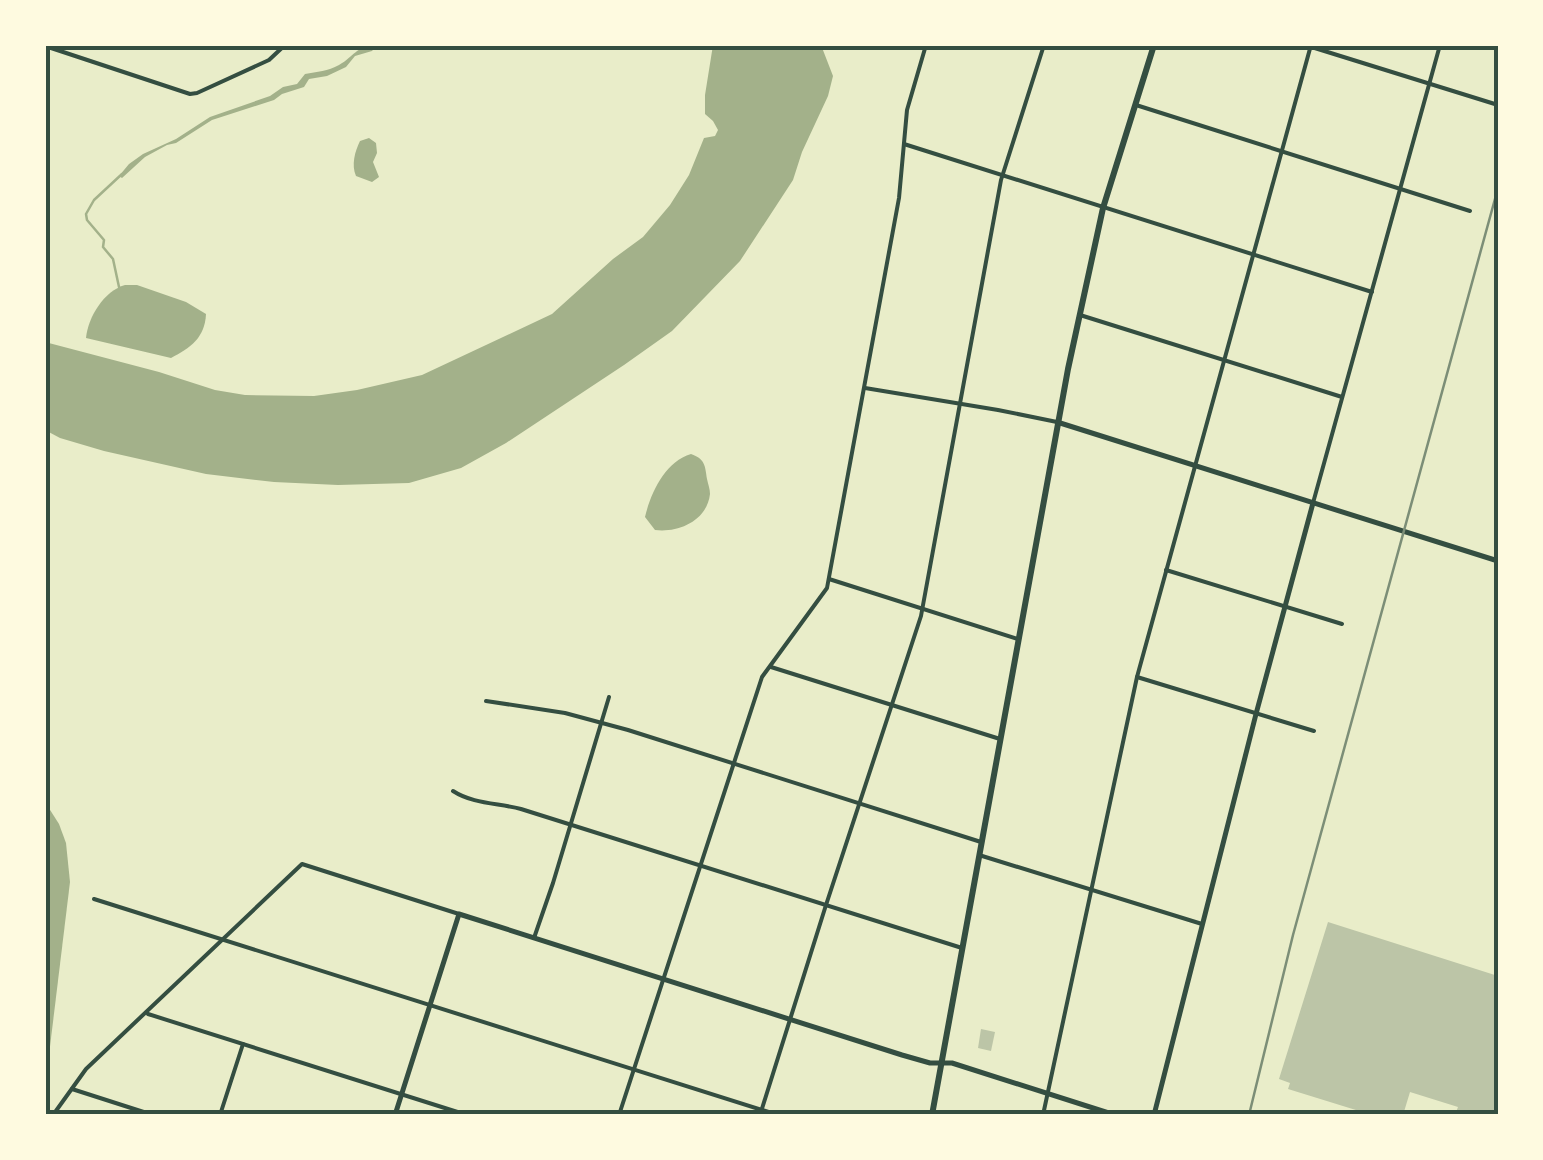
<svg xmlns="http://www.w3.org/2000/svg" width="1543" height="1160" font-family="Poppins,sans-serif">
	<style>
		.water { fill: #a3b18a }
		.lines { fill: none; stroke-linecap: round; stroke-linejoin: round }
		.stream { stroke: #a3b18a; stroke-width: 2.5 }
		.building { fill: #bcc5a7 }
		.minor { stroke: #344e41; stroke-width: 4 }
		.tertiary { stroke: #344e41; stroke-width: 5 }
		.primary { stroke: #344e41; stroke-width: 6 }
		.rail { stroke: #7c8e77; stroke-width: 2.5 }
		.neatline { fill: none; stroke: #344e41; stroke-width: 4 }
	</style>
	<rect width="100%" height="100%" fill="#e9edc9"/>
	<g class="water">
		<path d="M377 45 372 51 355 56 346 67 327 76 309 79 304 87 282 94 274 100 212 120 176 143 167 145 145 157 122 178 119 176 129 164 143 154 176 139 210 117 270 96 283 87 297 84 305 74C317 72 328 71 339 65 355 56 354 47 377 45Z"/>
		<path d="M713 45H821L833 76 828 96 802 152 793 180 740 261 672 331 624 365 506 443 461 468 409 483 338 485 274 482 206 474 104 451 60 438 45 430V342L159 372 215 390 245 395 314 396 357 390 422 375 552 314 613 259 643 237 670 205 689 175 704 138 715 136 718 130 713 121 705 114V95Z"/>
		<path d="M369 138 376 143 377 153 373 162 379 177 372 182 356 176C351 165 355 151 360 141Z"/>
		<path d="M125 285H137L186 302 206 314C205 338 190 348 171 358L86 338C88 317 104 291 125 285Z"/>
		<path d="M691 454C705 459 705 465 707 479 708 484 710 489 710 494 707 521 678 533 655 530L645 517C651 492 665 462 691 454Z"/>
		<path d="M45 802 59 824 66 843 70 882 48 1063 45 1068Z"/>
	</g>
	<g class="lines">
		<path class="stream" d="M119 287 113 259 103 247 104 240 87 220 86 214 94 200 122 174"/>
	</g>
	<g class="building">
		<path d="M1328 922 1498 976V1115H1455L1458 1107 1410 1092 1403 1115H1372L1288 1089 1290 1083 1279 1079Z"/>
		<path d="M981 1029 995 1032 991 1051 978 1048Z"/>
	</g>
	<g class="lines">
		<g class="minor">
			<path d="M1305 45 1498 105"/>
			<path d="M45 46 190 94 197 93 269 60 285 45"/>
			<path d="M1136 105 1470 211"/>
			<path d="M904 144 1372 292"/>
			<path d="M1080 315 1342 397"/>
			<path d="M865 388 998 410 1057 422"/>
			<path d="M1313 503 1440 45"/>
			<path d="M1166 570 1342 624"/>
			<path d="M829 579 1018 639"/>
			<path d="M771 667 1000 739"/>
			<path d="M1137 677 1314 731"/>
			<path d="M486 701 565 713 628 730 981 842"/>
			<path d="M453 791C473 804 498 803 521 809L962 948"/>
			<path d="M979 855 1202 924"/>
			<path d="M94 899 778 1115"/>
			<path d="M534 938 553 883 609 697"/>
			<path d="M148 1014 467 1115"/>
			<path d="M72 1089 153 1115"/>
			<path d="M53 1115 86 1069 302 864 459 914"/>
			<path d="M220 1115 243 1044"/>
			<path d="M619 1115 762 677 827 588 899 198 907 110 926 45"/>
			<path d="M760 1115 826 905 921 616 1001 180 1044 45"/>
			<path d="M1043 1115 1137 677 1311 45"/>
		</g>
		<g class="tertiary">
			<path d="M1057 422 1498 561"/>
			<path d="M395 1115 459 914 902 1055 930 1063H952L1115 1115"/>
			<path d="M1154 1115 1256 714 1313 503"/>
		</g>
		<path class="primary" d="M932 1115 1068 369 1103 208 1154 45"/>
		<path class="rail" d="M1249 1115 1293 935 1498 188"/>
	</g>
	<rect width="1543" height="1160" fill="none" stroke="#fefae0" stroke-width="95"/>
	<rect x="48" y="48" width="1448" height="1064" class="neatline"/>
</svg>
